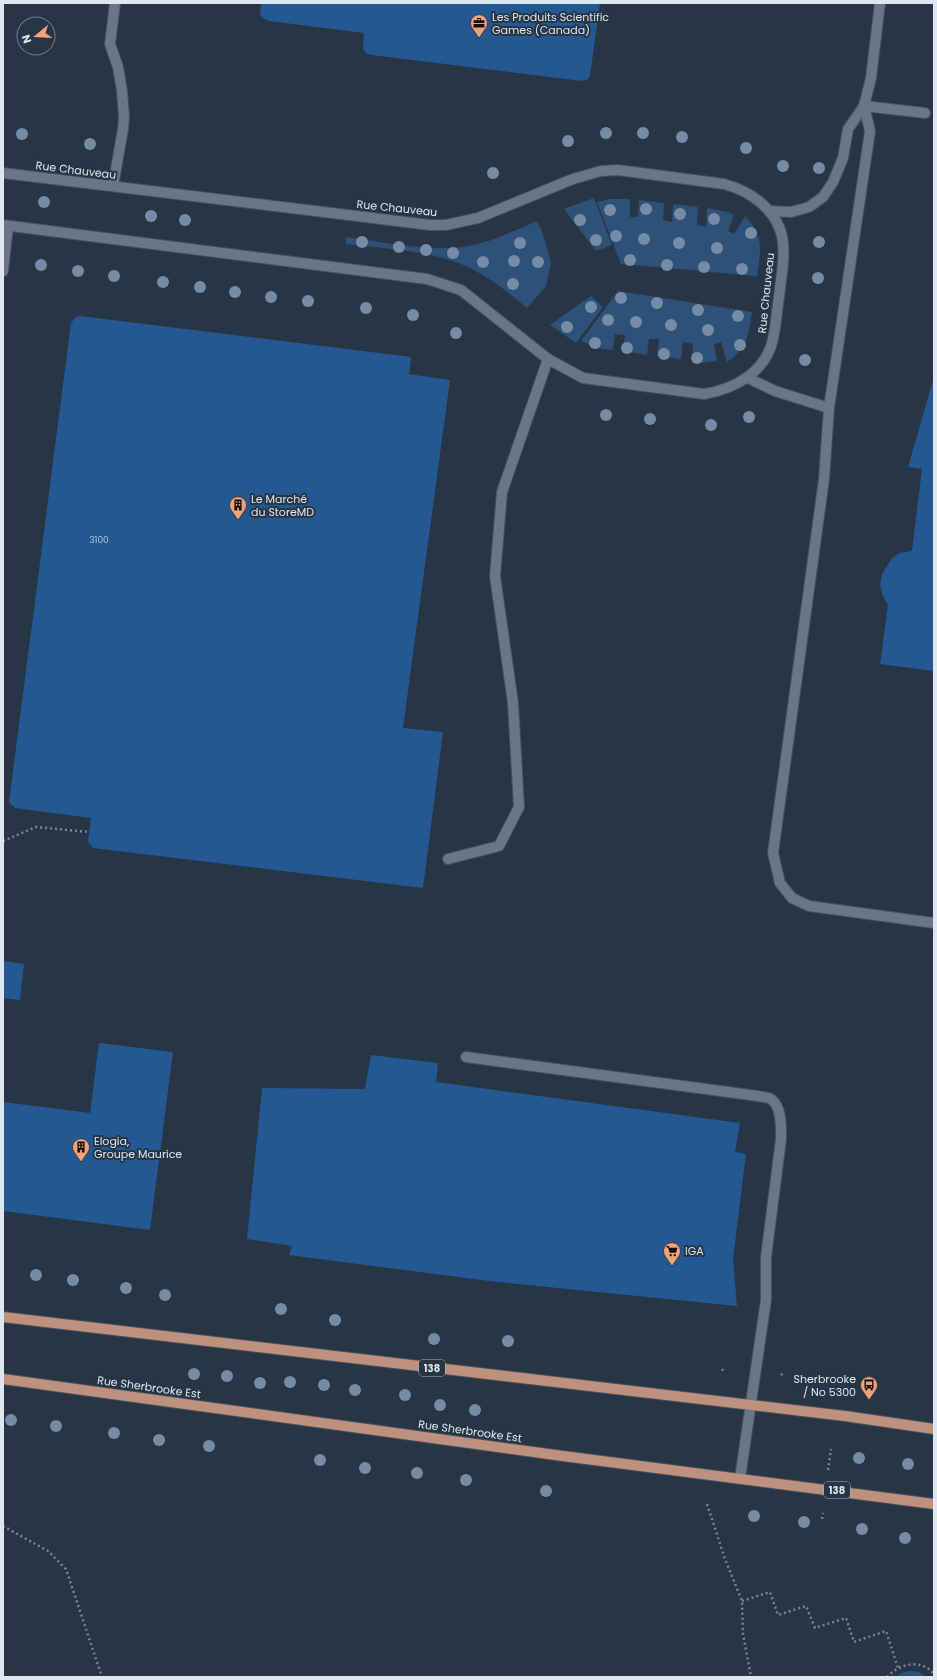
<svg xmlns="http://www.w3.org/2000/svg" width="937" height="1680" font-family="Poppins,sans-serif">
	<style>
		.green { fill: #2e5179 }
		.building { fill: #235893 }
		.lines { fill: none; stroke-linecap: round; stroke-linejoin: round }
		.minor-casing { stroke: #46515d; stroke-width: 12 }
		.major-casing { stroke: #46515d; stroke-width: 12 }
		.path { stroke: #7b8692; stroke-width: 2.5; stroke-dasharray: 2 3; stroke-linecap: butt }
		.minor { stroke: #687688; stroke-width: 10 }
		.major { stroke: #bd917e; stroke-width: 10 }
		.tree { fill: #768ba5 }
		.labels { text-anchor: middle; stroke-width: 4; stroke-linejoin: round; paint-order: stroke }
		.number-label { font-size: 9px; fill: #afc2d9 }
		.shield { fill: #283544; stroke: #a7b1bc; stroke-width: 1 }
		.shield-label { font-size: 10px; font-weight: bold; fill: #dee6f0 }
		.poi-label { font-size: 11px; fill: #dee6f0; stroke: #283544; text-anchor: start }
		.street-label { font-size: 11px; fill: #dee6f0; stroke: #283544 }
	</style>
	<rect width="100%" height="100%" fill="#283544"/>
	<g class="green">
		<path d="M594 198 612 245 596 251 564 209Z"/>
		<path d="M609 199H630V217H638L639 200 664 203 663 220 672 222 673 204 698 207 697 225 706 227 707 208 728 212 734 215 728 231 734 234 745 216C764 235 761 251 757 276L621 264 597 202Z"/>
		<path d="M537 221 542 231 551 262 546 286 527 308C510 294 492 279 472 269 434 250 387 249 346 244V237C386 242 435 254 474 245 496 240 516 230 537 221Z"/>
		<path d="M618 291 752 312C749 333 747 350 727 362L721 342 714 344 717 361 700 363 692 362 693 344 683 342 681 359 657 356 659 339H649L647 355 623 351 625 335 615 334 613 350 601 349 581 341Z"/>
		<path d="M591 296 603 307 576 343 550 325Z"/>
		<path d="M911 1671 919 1672 927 1677H895L904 1672Z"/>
	</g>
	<g class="building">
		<path d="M261 3H600L590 76 587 80 582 81 372 55 366 53 363 49 364 33 269 21 264 19 260 15Z"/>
		<path d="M80 316 411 357 409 374 450 380 403 728 443 732 423 888 93 848 88 842 91 818 15 808 9 802 71 323 76 317Z"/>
		<path d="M934 377V671L880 664 888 605 883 596 880 585 882 574 892 558 900 553 912 551 922 469 908 467Z"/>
		<path d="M3 961 24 964 20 1000 3 998Z"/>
		<path d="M99 1043 173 1052 150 1230 3 1211V1102L90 1113Z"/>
		<path d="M371 1055 438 1063 436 1082 740 1123 735 1152 746 1154 733 1259 737 1306 489 1281 289 1255 292 1246 247 1239 262 1088 365 1089Z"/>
	</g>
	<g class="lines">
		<g class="minor-casing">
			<g id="minor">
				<path d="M864 106 870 131 869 138 829 408 824 479 773 853 780 883 792 898 809 906 934 923"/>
				<path d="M864 106 925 113"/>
				<path d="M3 173 430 225H446L478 218 573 179 601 171 618 170 724 184C750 191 775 208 782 236 786 255 781 277 779 297 777 310 776 325 773 339 766 372 735 389 704 394L583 378 548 359 461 290 427 279 3 225"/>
				<path d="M113 186 123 129 124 117 122 91 118 67 110 44 115 3"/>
				<path d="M770 211 791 212 809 207 823 197 833 182 843 158 848 129 864 106 871 78 880 3"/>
				<path d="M3 271 8 226"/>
				<path d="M748 378 775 391 829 408"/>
				<path d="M448 859 499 846 519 807 513 703 495 576 502 492 548 359"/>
				<path d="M466 1057 758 1096C761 1097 768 1097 771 1099 782 1107 781 1127 781 1139L766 1257V1300L740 1478"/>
			</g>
		</g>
		<g class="major-casing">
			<g id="major">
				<path d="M3 1317 845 1416 934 1429"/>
				<path d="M3 1379 563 1456 934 1504"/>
			</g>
		</g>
		<g class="path">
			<path d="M3 841 36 827 89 832"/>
			<path d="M722 1369 724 1372"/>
			<path d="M781 1375 784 1373"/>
			<path d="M838 1395V1388"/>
			<path d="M828 1470 831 1449"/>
			<path d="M707 1504 725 1559 742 1601 743 1634 751 1677"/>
			<path d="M822 1519 823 1513"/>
			<path d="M3 1526 48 1551 66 1569 102 1677"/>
			<path d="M742 1601 770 1592 778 1615 806 1606 815 1628 846 1618 854 1642 886 1631 898 1668"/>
			<path d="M887 1677C899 1664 921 1658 934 1674"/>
		</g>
		<use href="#minor" class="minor"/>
		<use href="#major" class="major"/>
	</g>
	<g class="tree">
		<circle cx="606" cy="133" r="6"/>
		<circle cx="643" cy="133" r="6"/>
		<circle cx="22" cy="134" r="6"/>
		<circle cx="682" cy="137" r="6"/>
		<circle cx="568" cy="141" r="6"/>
		<circle cx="90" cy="144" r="6"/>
		<circle cx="746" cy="148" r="6"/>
		<circle cx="783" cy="166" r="6"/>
		<circle cx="819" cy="168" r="6"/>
		<circle cx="493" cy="173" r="6"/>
		<circle cx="44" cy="202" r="6"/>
		<circle cx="646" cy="209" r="6"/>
		<circle cx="610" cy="210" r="6"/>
		<circle cx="680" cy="214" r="6"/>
		<circle cx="151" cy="216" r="6"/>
		<circle cx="714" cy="219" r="6"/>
		<circle cx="185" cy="220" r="6"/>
		<circle cx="580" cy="220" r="6"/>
		<circle cx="751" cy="233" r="6"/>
		<circle cx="616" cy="236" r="6"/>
		<circle cx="644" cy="239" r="6"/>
		<circle cx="596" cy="240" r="6"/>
		<circle cx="362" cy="242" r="6"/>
		<circle cx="819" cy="242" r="6"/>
		<circle cx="520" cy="243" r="6"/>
		<circle cx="679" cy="243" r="6"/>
		<circle cx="399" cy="247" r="6"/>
		<circle cx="717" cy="248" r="6"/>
		<circle cx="426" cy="250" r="6"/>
		<circle cx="453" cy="253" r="6"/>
		<circle cx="630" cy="260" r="6"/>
		<circle cx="514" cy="261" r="6"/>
		<circle cx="483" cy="262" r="6"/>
		<circle cx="538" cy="262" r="6"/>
		<circle cx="41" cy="265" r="6"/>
		<circle cx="667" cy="265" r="6"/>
		<circle cx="704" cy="267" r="6"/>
		<circle cx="742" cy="269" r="6"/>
		<circle cx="78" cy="271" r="6"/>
		<circle cx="114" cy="276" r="6"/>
		<circle cx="818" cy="278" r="6"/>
		<circle cx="163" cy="282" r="6"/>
		<circle cx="513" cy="284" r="6"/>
		<circle cx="200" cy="287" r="6"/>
		<circle cx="235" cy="292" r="6"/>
		<circle cx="271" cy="297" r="6"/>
		<circle cx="621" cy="298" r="6"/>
		<circle cx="308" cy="301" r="6"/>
		<circle cx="657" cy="303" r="6"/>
		<circle cx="591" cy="307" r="6"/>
		<circle cx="366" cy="308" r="6"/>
		<circle cx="698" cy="310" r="6"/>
		<circle cx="413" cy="315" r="6"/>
		<circle cx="738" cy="316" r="6"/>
		<circle cx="608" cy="320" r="6"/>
		<circle cx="636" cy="322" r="6"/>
		<circle cx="671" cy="325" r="6"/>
		<circle cx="567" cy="327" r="6"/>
		<circle cx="708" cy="330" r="6"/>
		<circle cx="456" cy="333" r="6"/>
		<circle cx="595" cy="343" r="6"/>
		<circle cx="740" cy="345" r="6"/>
		<circle cx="627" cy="348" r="6"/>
		<circle cx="664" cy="354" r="6"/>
		<circle cx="697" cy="358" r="6"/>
		<circle cx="805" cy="360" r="6"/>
		<circle cx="606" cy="415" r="6"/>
		<circle cx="749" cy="417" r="6"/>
		<circle cx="650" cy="419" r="6"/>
		<circle cx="711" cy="425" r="6"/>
		<circle cx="36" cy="1275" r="6"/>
		<circle cx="73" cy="1280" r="6"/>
		<circle cx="126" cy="1288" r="6"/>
		<circle cx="165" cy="1295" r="6"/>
		<circle cx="281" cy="1309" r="6"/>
		<circle cx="335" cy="1320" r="6"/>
		<circle cx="434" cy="1339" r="6"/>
		<circle cx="508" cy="1341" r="6"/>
		<circle cx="194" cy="1374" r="6"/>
		<circle cx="227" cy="1376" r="6"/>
		<circle cx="290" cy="1382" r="6"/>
		<circle cx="260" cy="1383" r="6"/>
		<circle cx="324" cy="1385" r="6"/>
		<circle cx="355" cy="1390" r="6"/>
		<circle cx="405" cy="1395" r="6"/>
		<circle cx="440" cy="1405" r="6"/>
		<circle cx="475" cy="1410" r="6"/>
		<circle cx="11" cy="1420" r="6"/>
		<circle cx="56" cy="1426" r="6"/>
		<circle cx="114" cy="1433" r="6"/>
		<circle cx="159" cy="1440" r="6"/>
		<circle cx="209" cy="1446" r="6"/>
		<circle cx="859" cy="1458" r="6"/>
		<circle cx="320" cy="1460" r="6"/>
		<circle cx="908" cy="1464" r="6"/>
		<circle cx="365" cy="1468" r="6"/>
		<circle cx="417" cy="1473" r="6"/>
		<circle cx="466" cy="1480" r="6"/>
		<circle cx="546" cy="1491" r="6"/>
		<circle cx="754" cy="1516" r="6"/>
		<circle cx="804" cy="1522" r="6"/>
		<circle cx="862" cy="1529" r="6"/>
		<circle cx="905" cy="1538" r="6"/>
	</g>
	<defs>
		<g id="office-pin" transform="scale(0.9)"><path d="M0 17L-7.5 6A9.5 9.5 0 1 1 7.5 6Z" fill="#f0a27a" stroke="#283544"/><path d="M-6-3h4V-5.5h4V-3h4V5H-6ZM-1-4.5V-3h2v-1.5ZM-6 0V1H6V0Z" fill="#111"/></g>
		<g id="building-pin" transform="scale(0.9)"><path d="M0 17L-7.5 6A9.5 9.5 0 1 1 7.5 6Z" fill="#f0a27a" stroke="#283544"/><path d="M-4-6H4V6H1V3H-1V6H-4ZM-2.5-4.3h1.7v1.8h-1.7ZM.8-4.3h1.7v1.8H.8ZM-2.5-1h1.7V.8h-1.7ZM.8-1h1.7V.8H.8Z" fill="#111"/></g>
		<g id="supermarket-pin" transform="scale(0.9)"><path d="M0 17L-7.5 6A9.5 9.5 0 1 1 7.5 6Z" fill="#f0a27a" stroke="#283544"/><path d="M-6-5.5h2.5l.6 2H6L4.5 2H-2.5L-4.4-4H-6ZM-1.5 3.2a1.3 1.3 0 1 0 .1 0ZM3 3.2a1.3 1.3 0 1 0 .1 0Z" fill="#111"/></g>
		<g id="bus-pin" transform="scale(0.9)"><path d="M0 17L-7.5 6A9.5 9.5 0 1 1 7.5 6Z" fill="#f0a27a" stroke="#283544"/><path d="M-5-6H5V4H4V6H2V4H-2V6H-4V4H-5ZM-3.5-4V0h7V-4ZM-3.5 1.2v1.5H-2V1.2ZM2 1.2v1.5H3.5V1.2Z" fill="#111"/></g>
	</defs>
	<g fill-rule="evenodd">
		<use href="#office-pin" x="479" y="23"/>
		<use href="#building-pin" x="238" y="505"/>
		<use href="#building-pin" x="81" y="1147"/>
		<use href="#supermarket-pin" x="672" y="1251"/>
		<use href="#bus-pin" x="869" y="1385"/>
	</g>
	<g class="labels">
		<g class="number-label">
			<text x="99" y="543">3100</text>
		</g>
		<g class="shield">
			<rect x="419" y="1360" width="26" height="16" rx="3"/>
			<rect x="824" y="1482" width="26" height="16" rx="3"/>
		</g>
		<g class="shield-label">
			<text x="432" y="1372">138</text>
			<text x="837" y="1494">138</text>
		</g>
		<g class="poi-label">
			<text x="492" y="21">Les Produits Scientific<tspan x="492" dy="13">Games (Canada)</tspan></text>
			<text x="251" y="503">Le Marché<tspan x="251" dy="13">du StoreMD</tspan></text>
			<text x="94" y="1145">Elogia,<tspan x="94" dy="13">Groupe Maurice</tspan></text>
			<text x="685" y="1255">IGA</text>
			<text x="856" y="1383" text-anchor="end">Sherbrooke<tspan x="856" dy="13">/ No 5300</tspan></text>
		</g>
		<g class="street-label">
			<text transform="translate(76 170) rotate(7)" y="4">Rue Chauveau</text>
			<text transform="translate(397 208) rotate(6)" y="4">Rue Chauveau</text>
			<text transform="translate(766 293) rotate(-84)" y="4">Rue Chauveau</text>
			<text transform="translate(149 1387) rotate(8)" y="4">Rue Sherbrooke Est</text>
			<text transform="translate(470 1431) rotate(8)" y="4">Rue Sherbrooke Est</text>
		</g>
	</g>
	<rect width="937" height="1680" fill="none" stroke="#dee6f0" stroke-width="8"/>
	<g transform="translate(36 36) rotate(252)"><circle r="19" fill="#283544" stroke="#717c89"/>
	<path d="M0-3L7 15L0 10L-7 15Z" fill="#f0a27a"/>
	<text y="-6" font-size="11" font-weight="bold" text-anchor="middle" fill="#dee6f0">N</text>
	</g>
</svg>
